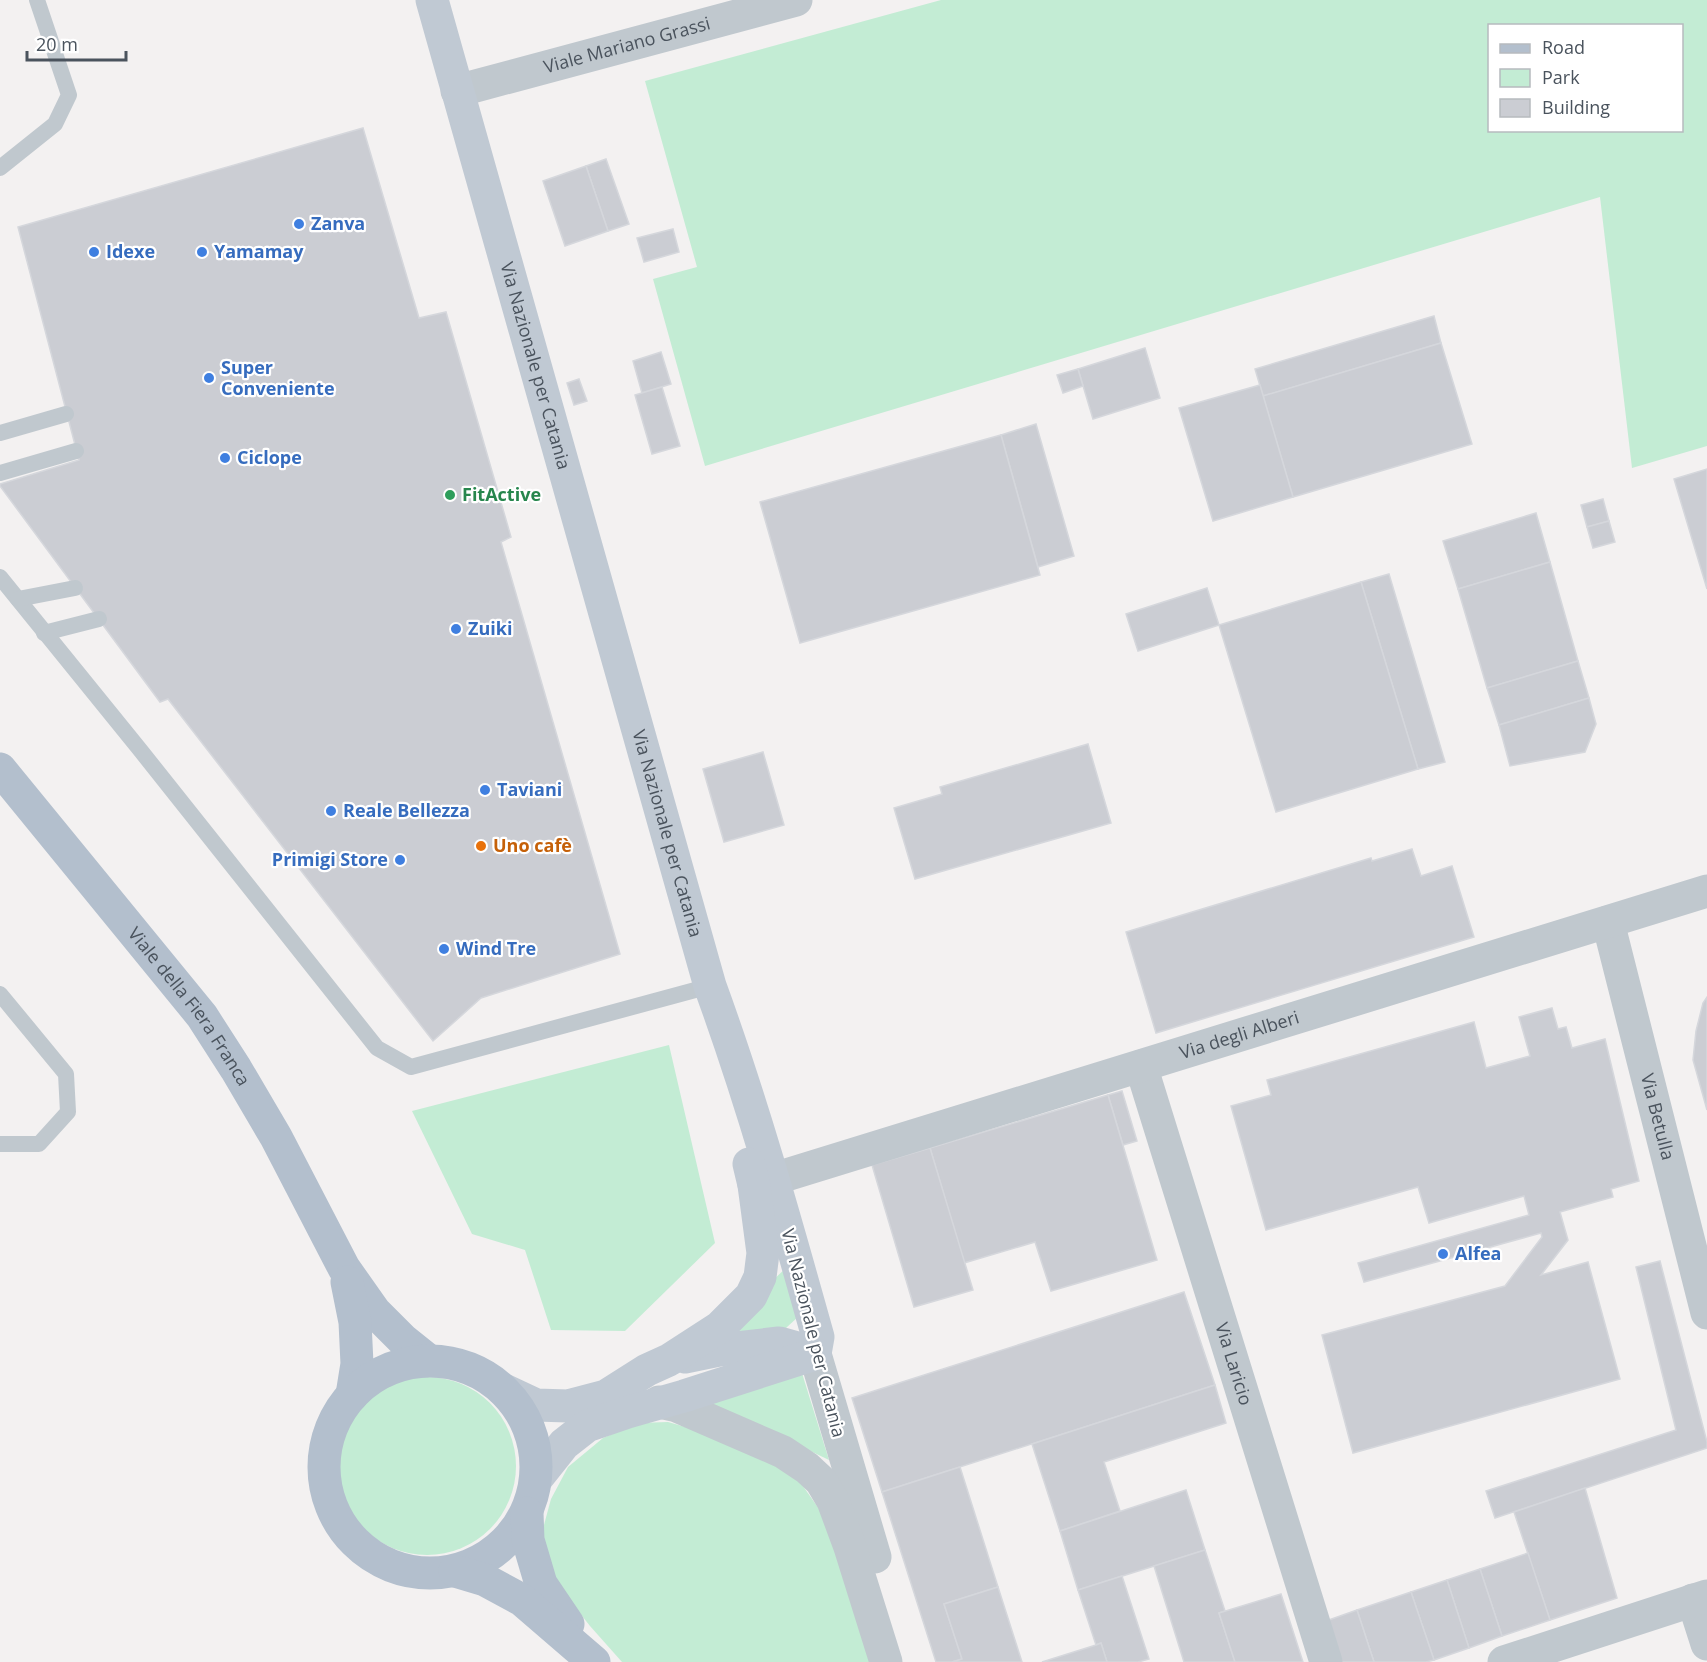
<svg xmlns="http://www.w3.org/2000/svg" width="1707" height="1662" font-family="'Open Sans',sans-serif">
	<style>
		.green { fill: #c3ecd4; fill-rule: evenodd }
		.building { fill: #cbcdd3; stroke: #d5d7dc; stroke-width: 1.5 }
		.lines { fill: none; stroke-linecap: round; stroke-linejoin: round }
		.service { stroke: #c0c8ce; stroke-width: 16 }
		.minor { stroke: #c0c8ce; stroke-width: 33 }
		.tertiary { stroke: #c0c8ce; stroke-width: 33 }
		.secondary { stroke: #c0c9d3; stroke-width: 33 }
		.primary { stroke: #b3bfcd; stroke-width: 33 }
		.shop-dot { fill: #3f7fe0; stroke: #fff; stroke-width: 2 }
		.leisure-dot { fill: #2e9e5b; stroke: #fff; stroke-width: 2 }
		.food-dot { fill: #e8710a; stroke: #fff; stroke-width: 2 }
		.labels { text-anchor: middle; stroke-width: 4.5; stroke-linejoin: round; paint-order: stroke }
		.street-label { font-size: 18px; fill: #4a535d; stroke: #fff }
		.shop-label { font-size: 18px; font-weight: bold; fill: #366cbe; stroke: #fff; text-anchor: start }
		.leisure-label { font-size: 18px; font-weight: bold; fill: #27864d; stroke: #fff; text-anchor: start }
		.food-label { font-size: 18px; font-weight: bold; fill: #c56008; stroke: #fff; text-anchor: start }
	</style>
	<rect width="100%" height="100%" fill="#f3f1f1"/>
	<g class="green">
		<path d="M941 0H1707V446L1632 468 1600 197 705 466 653 279 697 267 645 81ZM1490 26H1682V130H1490Z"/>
		<path d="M669 1045 715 1243 625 1331 551 1330 525 1250 472 1234 412 1111Z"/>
		<path d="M786 1268 799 1316 786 1328 729 1335 771 1282Z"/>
		<path d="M801 1370 829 1460 706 1401Z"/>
		<circle cx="427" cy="1466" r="89"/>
		<path d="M668 1422 731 1440 798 1479 824 1516 874 1662H622L590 1626 552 1578 541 1536 551 1499 568 1467 603 1438 638 1423Z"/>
	</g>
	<g class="building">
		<path d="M363 128 419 318 446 312 511 537 501 542 620 954 481 998 433 1041 168 699 160 702 0 486V484L79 460 18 227Z"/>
		<path d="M606 159 629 224 608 231 586 166Z"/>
		<path d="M586 166 608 231 565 246 543 181Z"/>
		<path d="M673 229 679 252 644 262 637 238Z"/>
		<path d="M1434 316 1441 343 1263 396 1255 369Z"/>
		<path d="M1441 343 1472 444 1293 497 1263 396Z"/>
		<path d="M1145 348 1160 398 1093 419 1078 369Z"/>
		<path d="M661 352 671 384 642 393 633 361Z"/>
		<path d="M1078 369 1083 386 1063 393 1057 375Z"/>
		<path d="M579 379 587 401 574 405 567 383Z"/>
		<path d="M1260 385 1293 497 1213 521 1179 408Z"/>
		<path d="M662 387 680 446 652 454 635 395Z"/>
		<path d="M1036 424 1074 556 1038 567 1001 435Z"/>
		<path d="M1001 435 1040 575 800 643 760 502Z"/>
		<path d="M1707 469V589L1674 479Z"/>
		<path d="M1603 499 1609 521 1587 527 1581 505Z"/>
		<path d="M1536 513 1550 562 1458 589 1443 541Z"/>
		<path d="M1609 521 1615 542 1593 548 1587 527Z"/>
		<path d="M1550 562 1578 661 1487 688 1458 589Z"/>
		<path d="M1389 574 1445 762 1418 769 1361 582Z"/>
		<path d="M1361 582 1418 769 1276 812 1219 625Z"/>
		<path d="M1207 588 1219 625 1138 651 1126 614Z"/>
		<path d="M1578 661 1589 698 1499 725 1487 688Z"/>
		<path d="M1589 698 1596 724 1585 752 1510 766 1499 725Z"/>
		<path d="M1088 744 1111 823 915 879 894 808 942 794 940 787Z"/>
		<path d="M763 752 784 825 724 842 703 769Z"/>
		<path d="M1412 849 1421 876 1452 866 1474 937 1156 1033 1126 932 1371 858 1372 861Z"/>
		<path d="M1707 997V1110L1693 1060 1696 1031 1703 1003Z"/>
		<path d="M1552 1008 1558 1029 1566 1027 1572 1048 1605 1039 1639 1181 1611 1189 1613 1197 1560 1212 1568 1240 1541 1275 1588 1262 1620 1379 1353 1453 1322 1335 1505 1286 1542 1237 1541 1233 1364 1282 1358 1263 1529 1215 1524 1196 1429 1223 1418 1187 1266 1230 1231 1106 1271 1095 1267 1080 1474 1022 1486 1068 1530 1056 1519 1017Z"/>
		<path d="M1122 1091 1137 1141 1123 1145 1108 1095Z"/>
		<path d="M1108 1095 1157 1260 1051 1291 1035 1242 964 1263 930 1148Z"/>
		<path d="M930 1148 973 1290 914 1307 872 1165Z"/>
		<path d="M1660 1261 1707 1442V1448L1495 1518 1486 1491 1676 1430 1636 1267Z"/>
		<path d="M1184 1292 1215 1385 882 1492 852 1398Z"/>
		<path d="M1215 1385 1226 1423 1104 1462 1120 1511 1060 1531 1032 1444Z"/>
		<path d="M960 1467 998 1587 944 1604 962 1659 952 1662H936L882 1492Z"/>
		<path d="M1585 1488 1617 1598 1550 1620 1514 1512Z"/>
		<path d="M1186 1490 1205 1550 1078 1590 1060 1531Z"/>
		<path d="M1205 1550 1225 1611 1219 1613 1235 1662H1184L1154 1566Z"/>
		<path d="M1528 1553 1550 1620 1502 1636 1480 1569Z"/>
		<path d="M1480 1569 1502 1636 1469 1648 1447 1580Z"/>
		<path d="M1122 1576 1149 1659 1138 1662H1107L1101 1643 1096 1645 1078 1590Z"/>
		<path d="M1447 1580 1469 1648 1434 1660 1411 1592Z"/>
		<path d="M998 1587 1022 1662H952L962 1659 944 1604Z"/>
		<path d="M1411 1592 1434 1660 1426 1662H1374L1357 1610Z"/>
		<path d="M1281 1594 1303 1662H1235L1219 1613Z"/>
		<path d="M1357 1610 1374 1662H1340L1326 1621Z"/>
		<path d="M1101 1643 1107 1662H1042L1096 1645Z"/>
	</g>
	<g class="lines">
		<g class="service">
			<path d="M0 168 55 124 69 95 37 0"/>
			<path d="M0 433 66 414"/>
			<path d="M0 473 76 451"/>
			<path d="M0 577 141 751 377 1048 411 1067 710 986"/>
			<path d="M18 599 75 588"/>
			<path d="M44 633 99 619"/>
			<path d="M0 994 66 1074 68 1112 39 1144H0"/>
		</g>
		<g class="minor">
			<path id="s1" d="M457 91 796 0"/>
			<path id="s2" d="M1608 922 1707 1313"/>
			<path id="s3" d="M1141 1066 1326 1662"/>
			<path id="s4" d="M754 1185 1707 891"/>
			<path d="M1693 1600 1707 1644"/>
			<path d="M1504 1662 1707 1596"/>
		</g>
		<g class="tertiary">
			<path d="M815 1354 875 1557"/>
			<path d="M659 1402 677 1406 783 1452 807 1468 821 1481 833 1501 850 1547 886 1662"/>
		</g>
		<g class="secondary">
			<path id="s5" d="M432 0 710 986C752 1101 785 1219 818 1337L815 1354"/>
			<path d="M685 1357 719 1350 779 1343 811 1352"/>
			<path d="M504 1390 536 1405 568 1406 606 1396 647 1370 669 1360 720 1327 751 1296 760 1277 763 1253 754 1185 749 1164"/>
			<path d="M537 1478 564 1444 587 1426 628 1412 684 1396 815 1354"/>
		</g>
		<g class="primary">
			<path id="s6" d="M0 769 202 1016 236 1069 276 1137 344 1268 375 1312 403 1340 428 1360"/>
			<path d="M347 1282 355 1322 357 1364 352 1395"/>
			<circle cx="430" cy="1467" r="106"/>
			<path d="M527 1513 528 1540 541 1584 568 1624"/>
			<path d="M455 1571 485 1580 522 1600 594 1662"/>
		</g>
	</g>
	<g class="shop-dot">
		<circle cx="299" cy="224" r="6"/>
		<circle cx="94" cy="252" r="6"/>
		<circle cx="202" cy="252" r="6"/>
		<circle cx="209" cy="378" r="6"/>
		<circle cx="225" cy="458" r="6"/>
		<circle cx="456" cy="629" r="6"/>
		<circle cx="485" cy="790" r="6"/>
		<circle cx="331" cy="811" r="6"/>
		<circle cx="400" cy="860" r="6"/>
		<circle cx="444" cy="949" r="6"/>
		<circle cx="1443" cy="1254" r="6"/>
	</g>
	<circle class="leisure-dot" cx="450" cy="495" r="6"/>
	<circle class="food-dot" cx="481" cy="846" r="6"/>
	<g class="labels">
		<g class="street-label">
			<text dy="6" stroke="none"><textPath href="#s1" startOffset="176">Viale Mariano Grassi</textPath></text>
			<text dy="6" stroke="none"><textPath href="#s5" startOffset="380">Via Nazionale per Catania</textPath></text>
			<text dy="6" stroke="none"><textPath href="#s5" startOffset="866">Via Nazionale per Catania</textPath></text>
			<text dy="6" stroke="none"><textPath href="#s6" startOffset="304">Viale della Fiera Franca</textPath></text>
			<text dy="6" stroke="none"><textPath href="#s4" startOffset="508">Via degli Alberi</textPath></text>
			<text dy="6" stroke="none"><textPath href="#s2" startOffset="201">Via Betulla</textPath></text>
			<text transform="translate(813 1333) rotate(76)" y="6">Via Nazionale per Catania</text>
			<text dy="6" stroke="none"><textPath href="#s3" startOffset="312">Via Laricio</textPath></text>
		</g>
		<g class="shop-label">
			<text x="311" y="230">Zanva</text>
			<text x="106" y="258">Idexe</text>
			<text x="214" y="258">Yamamay</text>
			<text x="221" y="374">Super<tspan x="221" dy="21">Conveniente</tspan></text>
			<text x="237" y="464">Ciclope</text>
			<text x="468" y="635">Zuiki</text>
			<text x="497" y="796">Taviani</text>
			<text x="343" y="817">Reale Bellezza</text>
			<text x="388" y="866" text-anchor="end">Primigi Store</text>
			<text x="456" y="955">Wind Tre</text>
			<text x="1455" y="1260">Alfea</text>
		</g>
		<g class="leisure-label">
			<text x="462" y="501">FitActive</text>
		</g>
		<g class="food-label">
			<text x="493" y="852">Uno cafè</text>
		</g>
	</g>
	<rect x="1488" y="24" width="195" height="108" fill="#ffffff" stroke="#b7babe" stroke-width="1.5"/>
	<rect x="1500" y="44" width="30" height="9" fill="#b3bfcd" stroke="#b7babe" stroke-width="1.5"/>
	<text x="1542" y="54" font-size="18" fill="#4a535d">Road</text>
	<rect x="1500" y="69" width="30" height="18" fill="#c3ecd4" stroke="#b7babe" stroke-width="1.5"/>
	<text x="1542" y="84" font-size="18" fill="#4a535d">Park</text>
	<rect x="1500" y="99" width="30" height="18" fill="#cbcdd3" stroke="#b7babe" stroke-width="1.5"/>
	<text x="1542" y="114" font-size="18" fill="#4a535d">Building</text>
	<path d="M27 51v9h99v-9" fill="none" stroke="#4a535d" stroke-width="3"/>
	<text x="36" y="51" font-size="18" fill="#4a535d" stroke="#ffffff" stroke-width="4.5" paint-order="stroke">20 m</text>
</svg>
